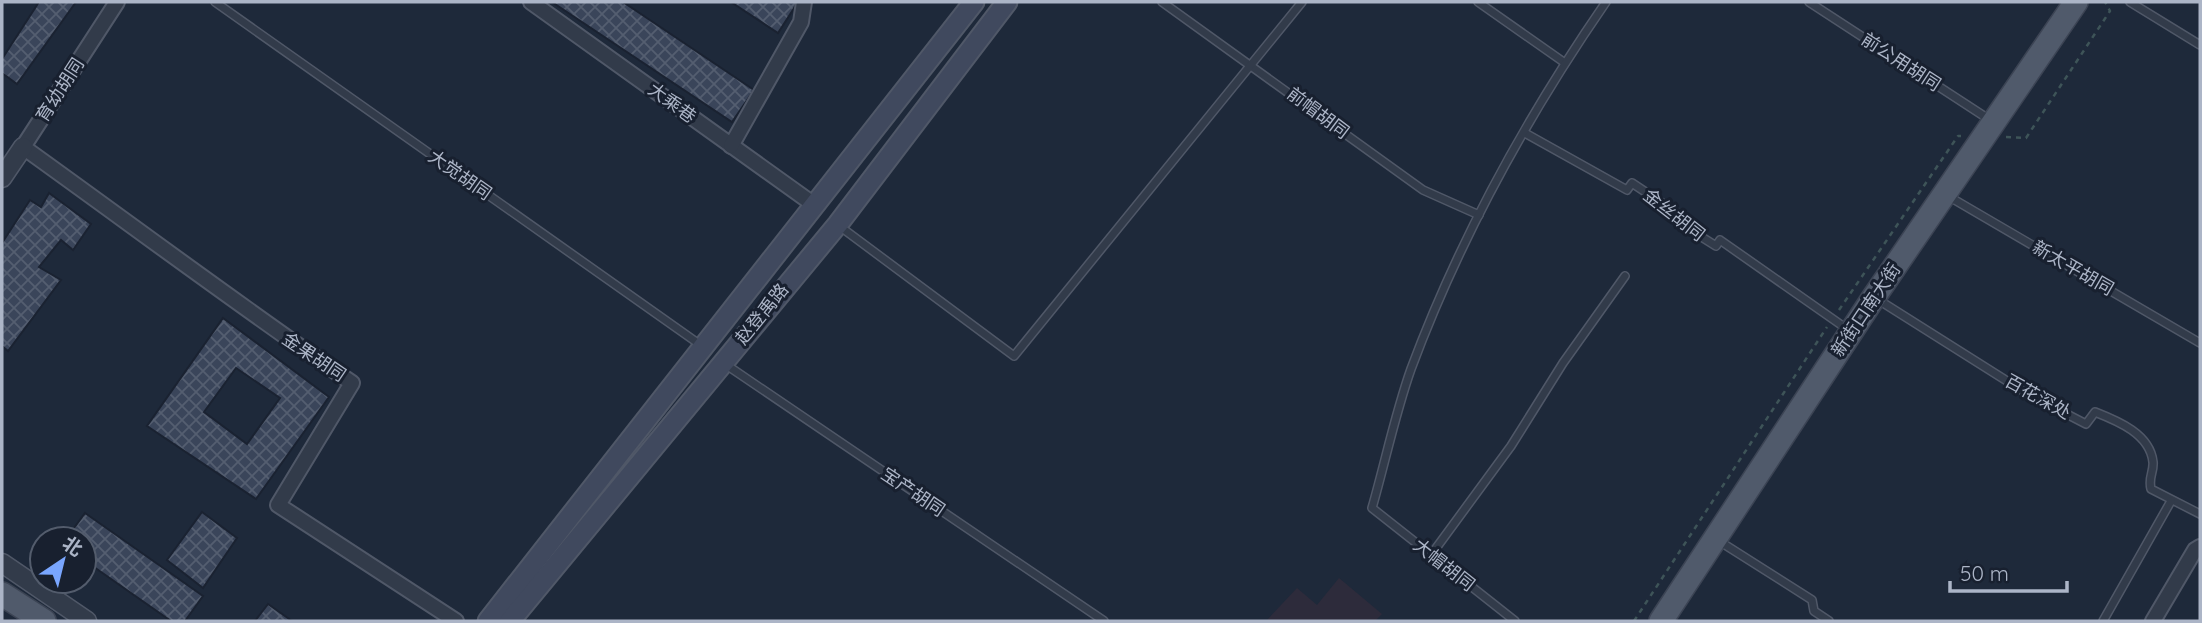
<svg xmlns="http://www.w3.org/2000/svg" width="2202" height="623" font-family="Quicksand,'Noto Sans SC',sans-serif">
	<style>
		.medical { fill: #2d2b3b }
		.building { fill: url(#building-cross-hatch); stroke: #1a2231; stroke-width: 2; fill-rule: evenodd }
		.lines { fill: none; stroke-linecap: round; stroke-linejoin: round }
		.service-casing { stroke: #505868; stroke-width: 10 }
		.minor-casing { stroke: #505868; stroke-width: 18 }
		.tertiary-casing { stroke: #505868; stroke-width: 21 }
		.secondary-casing { stroke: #505868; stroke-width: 23 }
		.primary-casing { stroke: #3c4454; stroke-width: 26 }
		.path { stroke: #3e5458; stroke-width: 2.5; stroke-dasharray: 5 5; stroke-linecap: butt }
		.service { stroke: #323b4a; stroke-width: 7 }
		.minor { stroke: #323b4a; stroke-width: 14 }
		.tertiary { stroke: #323b4a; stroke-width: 18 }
		.secondary { stroke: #40495e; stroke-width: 19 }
		.primary { stroke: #505a6b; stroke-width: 23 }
		.labels { text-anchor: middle; stroke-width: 6; stroke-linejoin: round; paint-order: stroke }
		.street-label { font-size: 18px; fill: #acb5c7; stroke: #18202f }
	</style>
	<defs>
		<pattern id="building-cross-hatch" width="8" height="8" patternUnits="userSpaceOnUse" patternTransform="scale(1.75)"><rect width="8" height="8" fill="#3a455a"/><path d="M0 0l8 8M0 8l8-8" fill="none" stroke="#545e70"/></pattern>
	</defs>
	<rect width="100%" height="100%" fill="#1e293a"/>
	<path class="medical" d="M1339 578 1382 614 1375 621 1267 620 1297 588 1317 605Z"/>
	<g class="building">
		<path d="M39 2H76L17 84 2 73V59Z"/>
		<path d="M552 2H623L754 90 732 122Z"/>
		<path d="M731 2H798L778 33Z"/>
		<path d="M49 193 91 224 73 250 61 240 39 267 61 280 8 351 2 346V243L30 200 41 207Z"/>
		<path d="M223 318 329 397 256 499 147 426ZM236 368 280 398 247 444 204 412Z"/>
		<path d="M202 512 237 538 203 588 167 560Z"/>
		<path d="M85 513 203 596 185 621H171L84 560V539H66Z"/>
		<path d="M268 604 292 621H255Z"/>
	</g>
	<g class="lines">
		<g class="service-casing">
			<g id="service">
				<path d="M215 2 702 346"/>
				<path d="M1162 2 1423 190 1479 215"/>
				<path d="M1478 2 1565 63"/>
				<path d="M1809 2 1990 120"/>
				<path d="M2130 2 2200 45"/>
				<path d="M1525 133 1627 190 1632 183 1677 213 1673 219 1716 246 1720 240 1847 329"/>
				<path d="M1948 196 2200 343"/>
				<path d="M838 225 1014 356 1302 2"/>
				<path d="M1877 299 2026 393 2086 424 2095 412C2118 421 2150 434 2153 462 2154 472 2148 477 2151 489L2200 514"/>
				<path d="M725 364 1104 621"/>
				<path d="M1719 541 1812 600 1814 611 1829 621"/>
				<path d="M1431 555 1511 446 1563 363 1625 276"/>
				<path d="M1515 621 1372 508C1385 463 1395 414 1411 369 1459 240 1528 115 1606 2"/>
				<path d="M2103 621 2171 501"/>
			</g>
		</g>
		<g class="minor-casing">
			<g id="minor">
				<path d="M117 2 23 147C133 226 240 306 352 383L278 505 456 621"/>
				<path d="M531 2 813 204"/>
				<path d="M731 146 801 22 804 2"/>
				<path d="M2153 621 2195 550 2200 547"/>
			</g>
		</g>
		<g class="tertiary-casing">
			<g id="tertiary">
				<path d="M2 178 23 147"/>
				<path d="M2 563 87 621"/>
			</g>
		</g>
		<g class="secondary-casing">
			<g id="secondary">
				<path d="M488 621 974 2"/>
				<path d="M510 621 838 224 1007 2"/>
			</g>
		</g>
		<g class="primary-casing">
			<g id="primary">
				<path d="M2 594 44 621"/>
				<path d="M1661 621 1874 297 2076 2"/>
			</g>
		</g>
		<g class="path">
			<path d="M2006 137 2026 138 2110 11 2105 2"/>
			<path d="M1839 310 1958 136H1961"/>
			<path d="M1634 621 1827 327"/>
		</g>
		<use href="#service" class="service"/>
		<use href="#minor" class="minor"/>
		<use href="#tertiary" class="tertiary"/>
		<use href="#secondary" class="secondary"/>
		<use href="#primary" class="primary"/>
	</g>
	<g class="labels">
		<g class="street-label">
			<text transform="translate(1901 62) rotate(33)" y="6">前公用胡同</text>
			<text transform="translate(60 90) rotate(-57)" y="6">育幼胡同</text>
			<text transform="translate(672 103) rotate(36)" y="6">大乘巷</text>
			<text transform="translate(1318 113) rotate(37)" y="6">前帽胡同</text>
			<text transform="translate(460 175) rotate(35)" y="6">大觉胡同</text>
			<text transform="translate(1674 215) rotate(38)" y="6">金丝胡同</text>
			<text transform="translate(2073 268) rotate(30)" y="6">新太平胡同</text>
			<text transform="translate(1866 310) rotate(-56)" y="6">新街口南大街</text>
			<text transform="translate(762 314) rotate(-51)" y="6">赵登禹路</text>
			<text transform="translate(314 357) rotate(34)" y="6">金果胡同</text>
			<text transform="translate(2038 397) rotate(29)" y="6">百花深处</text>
			<text transform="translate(913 492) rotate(34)" y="6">宝产胡同</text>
			<text transform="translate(1444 565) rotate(38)" y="6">大帽胡同</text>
		</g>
	</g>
	<rect width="2202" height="623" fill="none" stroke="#acb5c7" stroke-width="7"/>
	<g transform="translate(63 560) rotate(35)"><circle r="33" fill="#18202f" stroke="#535c6c" stroke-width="2"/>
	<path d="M0-5L12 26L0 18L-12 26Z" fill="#79a6ff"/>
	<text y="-10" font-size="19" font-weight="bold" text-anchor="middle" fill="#acb5c7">北</text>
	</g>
	<path d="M1950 581v10h117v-10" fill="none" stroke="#acb5c7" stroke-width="3.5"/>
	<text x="1960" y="581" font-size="21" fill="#acb5c7" stroke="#18202f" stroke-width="5" paint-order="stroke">50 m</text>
</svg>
